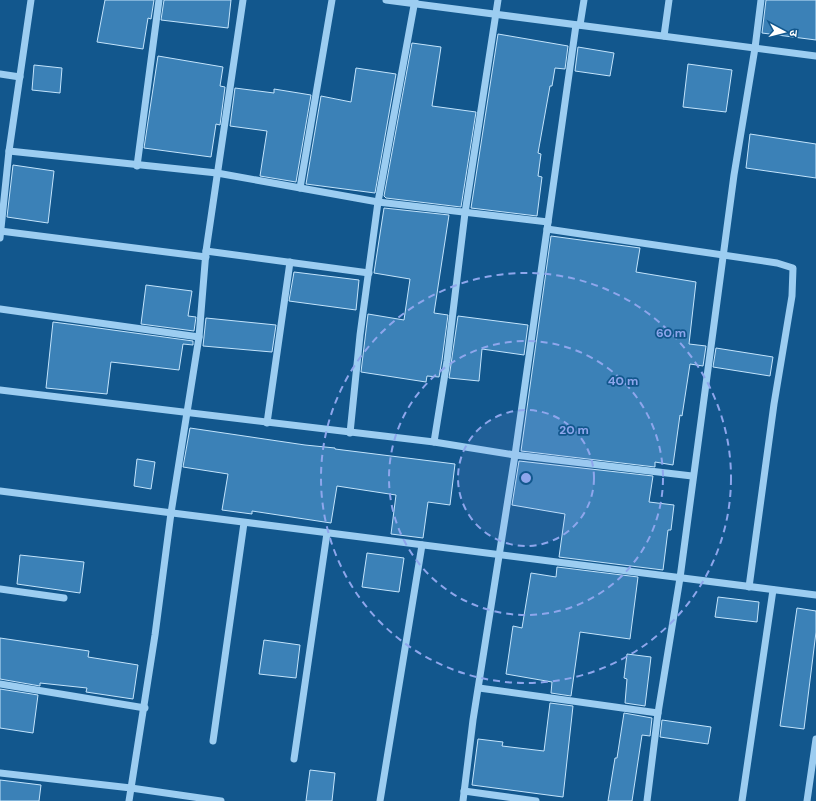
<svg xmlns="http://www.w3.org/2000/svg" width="816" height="801" font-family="'DM Sans','Noto Sans Devanagari',sans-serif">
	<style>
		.building { fill: #3b81b7; stroke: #c3e4fc }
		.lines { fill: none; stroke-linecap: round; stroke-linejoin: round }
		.minor { stroke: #9ccdf1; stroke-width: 7 }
		.ring { fill: none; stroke: #8ea6ec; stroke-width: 2; stroke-dasharray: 7 5 }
		.centre { fill: #8ea6ec; stroke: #12578d; stroke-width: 2 }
		.ring-label { font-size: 12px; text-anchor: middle; font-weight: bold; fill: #8ea6ec; stroke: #12578d; stroke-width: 3.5; stroke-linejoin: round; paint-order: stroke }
	</style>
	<rect width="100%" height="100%" fill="#12578d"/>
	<g class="building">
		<path d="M105 0H154L151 19 148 18 143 49 97 42Z"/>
		<path d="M164 0H231L228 28 161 20Z"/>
		<path d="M766 0H816V40L762 33Z"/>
		<path d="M498 34 568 46 565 69 555 68 552 86H550L538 153 541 154 538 176 542 177 537 216 471 208Z"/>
		<path d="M412 43 441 47 432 106 476 112 461 207 386 198 384 196Z"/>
		<path d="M578 47 614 53 610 76 575 71Z"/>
		<path d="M158 56 223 67 220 86 225 87 220 125 216 124 211 157 144 148Z"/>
		<path d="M688 64 732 70 726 112 683 107Z"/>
		<path d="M34 65 62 68 60 93 32 90Z"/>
		<path d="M356 68 396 74 375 193 306 184 321 96 351 102Z"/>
		<path d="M235 88 274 93V89L311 95 296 182 260 176 267 131 230 126Z"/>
		<path d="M750 134 816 144V178L746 168Z"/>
		<path d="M13 165 54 171 48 223 7 217Z"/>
		<path d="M384 208 449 215 434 313 448 315 442 360 439 377 427 376 426 382 361 372 368 314 404 320 410 279 374 273Z"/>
		<path d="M551 236 640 248 636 272 696 282 689 344 706 346 703 366 690 364 682 416 680 415 673 465 655 462V467L521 451Z"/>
		<path d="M294 272 359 280 356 310 289 301Z"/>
		<path d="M146 285 192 291 188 316 196 317 194 331 141 324Z"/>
		<path d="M458 316 528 325 524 355 482 349 479 381 449 378Z"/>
		<path d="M206 318 276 325 272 352 203 346Z"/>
		<path d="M53 322 76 325 193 341V345L183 344 179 370 111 362 107 394 46 388Z"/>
		<path d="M716 348 773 357 770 376 713 367Z"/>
		<path d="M190 428 305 445 335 448V449L455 464 450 505 428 502 423 538 391 534 396 495 337 486 331 523 252 511V514L222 510 228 474 183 467Z"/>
		<path d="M137 459 155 462 151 489 134 486Z"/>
		<path d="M519 461 653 476 649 502 674 505 671 530H668L663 570 559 557 565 514 512 505Z"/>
		<path d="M367 553 404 558 399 592 362 587Z"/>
		<path d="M20 555 84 562 80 593 17 584Z"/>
		<path d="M557 567 638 577 630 639 580 632 571 696 551 693 552 682 506 674 513 626 522 628 531 573 556 577Z"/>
		<path d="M718 597 759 602 757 622 715 617Z"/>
		<path d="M797 608 816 611V632L804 729 780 726Z"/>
		<path d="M0 638 89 651 88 657 138 665 133 699 86 692 87 688 40 683V686L0 679Z"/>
		<path d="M264 640 300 645 296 678 259 674Z"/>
		<path d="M627 654 651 657 645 706 625 703 627 679 624 678Z"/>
		<path d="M0 689 38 695 33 733 0 728Z"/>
		<path d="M550 703 573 706 563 797 472 785 478 739 503 742 502 746 544 751Z"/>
		<path d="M624 713 652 718 650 736 642 735 632 801H608L615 758H617Z"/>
		<path d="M662 720 711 727 708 744 660 737Z"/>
		<path d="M310 770 335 773 332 801H306Z"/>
		<path d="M0 780 41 785 39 801H0Z"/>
	</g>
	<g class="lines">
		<g class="minor">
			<path d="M386 0 816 56"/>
			<path d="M580 25 584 0"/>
			<path d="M664 36 669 0"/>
			<path d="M0 74 20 77"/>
			<path d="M9 151 217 173 378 202 548 222"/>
			<path d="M137 166 159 0"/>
			<path d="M300 188 332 0"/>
			<path d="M547 229 777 263 793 268 792 296 774 404 749 587"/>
			<path d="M0 231 206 257"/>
			<path d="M0 238 9 151 31 0"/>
			<path d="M206 251 369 273"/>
			<path d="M0 309 199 337"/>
			<path d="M0 390 434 442 515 455 692 476"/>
			<path d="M267 423 290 262"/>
			<path d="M350 433 360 335 378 202 415 0"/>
			<path d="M434 442 447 361 465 213 498 0"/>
			<path d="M0 491 816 595"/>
			<path d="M0 589 64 598"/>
			<path d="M0 684 145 708"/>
			<path d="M479 688 658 713"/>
			<path d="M213 741 244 523"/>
			<path d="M294 759 327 533"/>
			<path d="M0 773 131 788 221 801"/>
			<path d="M464 791 536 801"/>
			<path d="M129 801 155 635 171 513 199 337 206 251 243 0"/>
			<path d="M380 801 422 545"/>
			<path d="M463 801 473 720 515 455 576 25"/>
			<path d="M647 801 658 713 680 578 734 175 755 48 761 0"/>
			<path d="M742 801 773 590"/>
			<path d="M807 801 816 739"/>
		</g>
	</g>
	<circle cx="526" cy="478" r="68" fill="#8ea6ec" fill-opacity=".12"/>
	<g class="ring">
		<circle cx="526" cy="478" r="68"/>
		<circle cx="526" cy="478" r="137"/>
		<circle cx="526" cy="478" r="205"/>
	</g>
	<circle cx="526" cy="478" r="6" class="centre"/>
	<g class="ring-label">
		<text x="671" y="337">60 m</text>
		<text x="623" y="385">40 m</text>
		<text x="574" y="434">20 m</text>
	</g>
	<g transform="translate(784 32) rotate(97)" stroke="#12578d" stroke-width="3" paint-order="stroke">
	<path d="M0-3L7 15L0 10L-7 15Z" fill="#ffffff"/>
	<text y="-6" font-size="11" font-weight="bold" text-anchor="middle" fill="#ffffff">उ</text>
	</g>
</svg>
